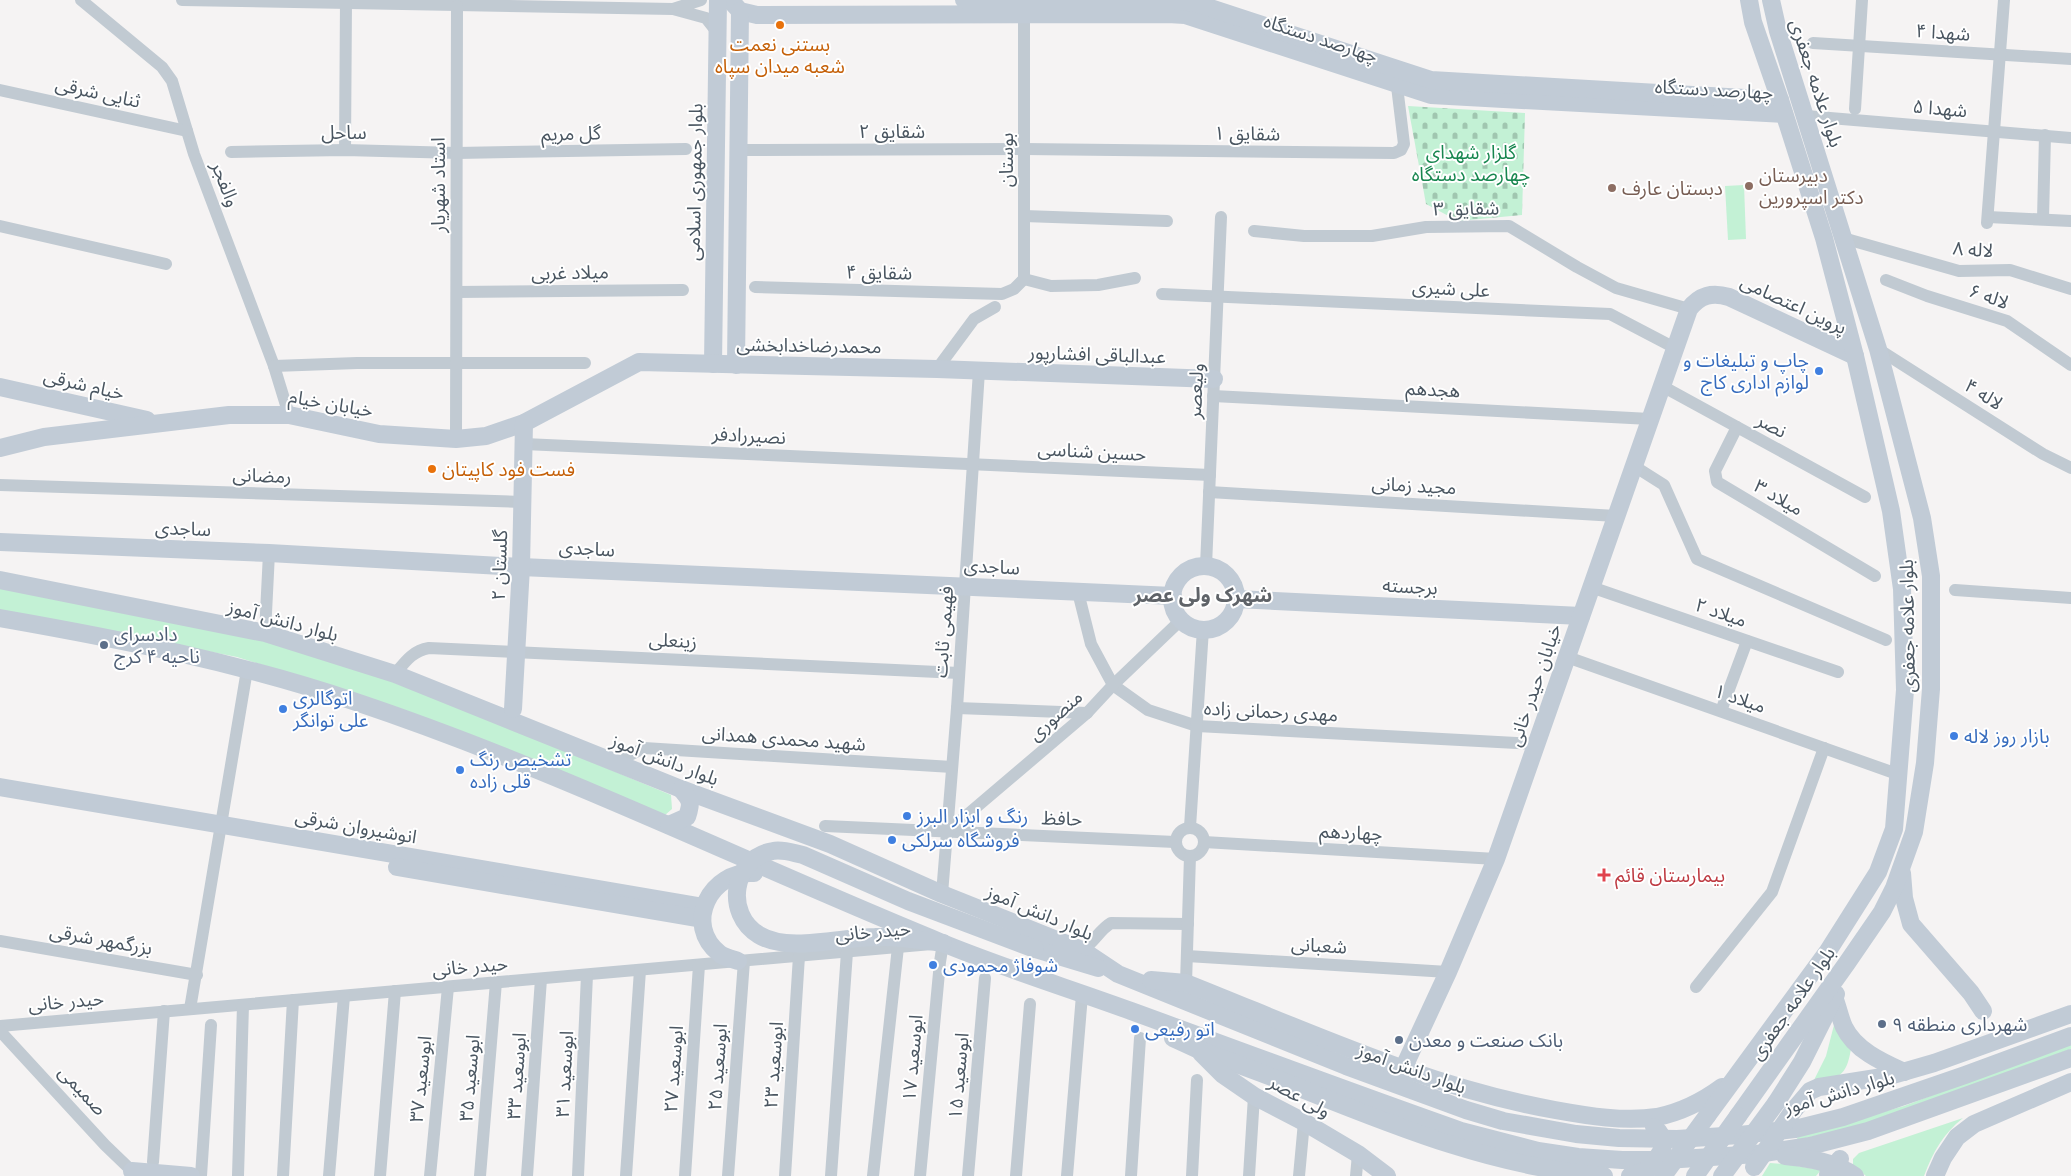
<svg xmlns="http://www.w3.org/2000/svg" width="2071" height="1176" font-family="Figtree,'Noto Sans Arabic',sans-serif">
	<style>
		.grass { fill: #c3f1d5 }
		.cemetery { fill: url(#cemetery-stones) }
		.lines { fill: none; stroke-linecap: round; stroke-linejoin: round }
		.street { stroke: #c1cad2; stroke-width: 12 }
		.secondary { stroke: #c1cbd6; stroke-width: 18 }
		.secondary-bridge { stroke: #c1cbd6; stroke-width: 18 }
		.food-dot { fill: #e8710a; stroke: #fff; stroke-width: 2 }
		.education-dot { fill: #8d6e63; stroke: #fff; stroke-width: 2 }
		.shop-dot { fill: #3f7fe0; stroke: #fff; stroke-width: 2 }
		.service-dot { fill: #5c6f8a; stroke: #fff; stroke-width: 2 }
		.health-dot { fill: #e0444e; stroke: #fff; stroke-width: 2 }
		.labels { text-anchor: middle; stroke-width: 4; stroke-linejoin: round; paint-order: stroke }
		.street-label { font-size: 19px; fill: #4a5661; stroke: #fff }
		.food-label { font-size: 19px; fill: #c56008; stroke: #fff }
		.park-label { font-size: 19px; fill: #17864f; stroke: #fff }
		.education-label { font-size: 19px; fill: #785e54; stroke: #fff; text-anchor: start }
		.shop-label { font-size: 19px; fill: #366cbe; stroke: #fff; text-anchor: start }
		.service-label { font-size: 19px; fill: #4e5e75; stroke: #fff; text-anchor: start }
		.health-label { font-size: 19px; fill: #be3a42; stroke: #fff; text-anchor: start }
		.neighbourhood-label { font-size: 20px; font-weight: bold; fill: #5f6368; stroke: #fff }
	</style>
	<defs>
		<pattern id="cemetery-stones" width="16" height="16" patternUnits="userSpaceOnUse" patternTransform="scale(1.25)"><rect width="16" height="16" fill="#c3f1d5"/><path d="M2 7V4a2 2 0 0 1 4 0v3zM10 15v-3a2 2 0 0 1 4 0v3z" fill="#a0c6b0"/></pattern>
	</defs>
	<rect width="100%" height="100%" fill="#f5f3f3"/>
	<g class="grass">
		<path d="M1744 185 1746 239 1728 240 1725 186Z"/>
		<path d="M0 587 262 640 410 686 671 795 672 809 665 815 355 694 237 657 0 610Z"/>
		<path d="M1834 1025 1851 1049C1846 1078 1839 1077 1812 1084L1826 1056Z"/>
		<path d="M2071 1042V1049L1862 1125 1797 1140 1798 1133 1829 1127 1904 1106Z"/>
		<path d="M1963 1118C1943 1134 1933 1152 1924 1176H1866L1853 1165V1159L1859 1153Z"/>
		<path d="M1770 1163 1785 1164 1821 1170 1816 1176H1762Z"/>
	</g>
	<path class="cemetery" d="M1408 106 1525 113 1522 215 1458 221 1426 204Z"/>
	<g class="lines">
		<g class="street">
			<path d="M81 0 162 67 172 81 194 154 274 366 289 415"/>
			<path d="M182 0 673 9"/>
			<path d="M701 0 673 9 706 18 717 32"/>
			<path d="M1813 43 2071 59"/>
			<path d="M0 90 187 131"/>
			<path d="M1855 109 1862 0"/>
			<path d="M1806 116 2071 138"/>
			<path d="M345 150 346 0"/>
			<path d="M738 150 1024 149 1394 153 1401 150 1404 144 1396 78"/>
			<path d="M231 152 345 150 457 153 686 149"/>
			<path d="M1024 216 1167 221"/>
			<path d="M1988 217 2071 221"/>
			<path d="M2043 219 2045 135"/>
			<path d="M1987 223 2004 0"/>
			<path d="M0 226 166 264"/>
			<path d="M1254 231 1304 236H1372L1426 227 1509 226 1577 267 1616 288 1689 309"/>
			<path d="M1843 238 1959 271 2010 270 2071 289"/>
			<path d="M1024 279 1051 286 1098 285 1135 278"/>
			<path d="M1886 280 1927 296 2007 321 2071 365"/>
			<path d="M755 287 1002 294 1014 289 1024 279V7"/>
			<path d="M457 292 683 290"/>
			<path d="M1162 294 1610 314 1675 348"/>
			<path d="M1878 349 2043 454 2071 468"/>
			<path d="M274 366 357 363H585"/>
			<path d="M937 369 974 319 995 307"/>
			<path d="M1662 386 1865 497"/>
			<path d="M1213 396 1650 419"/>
			<path d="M1737 427 1715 471 1717 482 1875 576"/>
			<path d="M456 439 457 6"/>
			<path d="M524 444 1210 475"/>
			<path d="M1634 466 1664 485 1697 559 1886 640"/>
			<path d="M0 485 522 502"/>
			<path d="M1209 492 1616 516"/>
			<path d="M1206 566 1221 217"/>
			<path d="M1591 587 1838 672"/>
			<path d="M1955 590 2071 598"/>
			<path d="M1078 592 1091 644 1113 685 1148 710 1197 726 1536 744"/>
			<path d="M265 633 269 553"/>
			<path d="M1567 657 1900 775"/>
			<path d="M395 674C405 662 412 651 429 648L959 673"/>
			<path d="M957 708 1087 713"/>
			<path d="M1721 711 1747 641"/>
			<path d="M620 765 628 756 644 748 952 767"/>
			<path d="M825 826 1175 842"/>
			<path d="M1190 827 1203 629"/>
			<circle cx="1190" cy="842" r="14"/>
			<path d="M947 832 1087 713 1113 685 1181 620"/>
			<path d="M1204 842 1496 859"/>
			<path d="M942 894 957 708 979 371"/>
			<path d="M0 941 197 975"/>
			<path d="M1082 950C1094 943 1099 930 1111 923L1188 924"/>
			<path d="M1187 956 1448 972"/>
			<path d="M1186 983 1190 856"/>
			<path d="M1696 987 1772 892 1824 748"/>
			<path d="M190 1009 247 670"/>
			<path d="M0 1026 943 943 940 962 920 1176"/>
			<path d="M0 1031 105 1145 132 1171"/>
			<path d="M153 1162 164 1011"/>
			<path d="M201 1176 211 1025"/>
			<path d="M238 1176 243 1005"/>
			<path d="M283 1176 293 1000"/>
			<path d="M329 1176 344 996"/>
			<path d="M380 1176 395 991"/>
			<path d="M430 1176 448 987"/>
			<path d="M480 1176 496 982"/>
			<path d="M527 1176 541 979"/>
			<path d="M578 1176 587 975"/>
			<path d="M626 1176 640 970"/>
			<path d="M685 1176 699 965"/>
			<path d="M728 1176 744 961"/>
			<path d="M785 1176 799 956"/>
			<path d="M831 1176 847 952"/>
			<path d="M873 1176 898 947"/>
			<path d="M968 1176 985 978"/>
			<path d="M1016 1176 1030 1004"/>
			<path d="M1067 1176 1082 995"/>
			<path d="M1131 1176 1140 1038"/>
			<path d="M1192 1176 1197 1080"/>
			<path d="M1249 1176 1254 1096"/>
			<path d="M1299 1176 1304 1122"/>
			<path d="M1356 1176 1358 1154"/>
		</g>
		<g class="secondary">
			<path d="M730 0 740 11 757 15 1168 14 1185 15 1431 95 1784 114"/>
			<path d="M964 0H1175L1195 3 1431 80 1780 100"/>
			<path d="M713 364 718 0"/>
			<path d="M736 365 740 11"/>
			<path d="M0 387 147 420"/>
			<path d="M0 448 44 437 229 415H289L379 434 456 439 486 436 524 423 639 362 937 369 1214 379"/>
			<path d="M0 542 269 553 521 567 1173 596"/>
			<circle cx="1204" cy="598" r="32"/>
			<path d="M0 580 265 633 395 674 681 789 830 844 942 894 1082 950 1118 974 1346 1066 1466 1110 1503 1121 1576 1134 1619 1138 1677 1139 1740 1135 1795 1129 1843 1117 1965 1075 2071 1036"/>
			<path d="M1236 599 1581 616"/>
			<path d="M0 618C120 639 241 663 356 702 556 769 746 863 940 942 1003 968 1068 988 1131 1011 1241 1051 1350 1092 1461 1131L1538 1151 1578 1157 1622 1160H1666L1757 1154 1810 1146 1868 1131 2071 1058"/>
			<path d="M513 709 521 567 524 423"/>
			<path d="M0 787 704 907"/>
			<path d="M669 825 687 817C692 802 691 801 681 789"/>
			<path d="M397 867 702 919"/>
			<path d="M1902 873 1904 898 1911 924 1971 993 1983 1011"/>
			<path d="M1035 949 1098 968"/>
			<path d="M738 961C732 959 724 957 720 954 682 924 711 870 754 873"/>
			<path d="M1151 980 1186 983C1307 1031 1427 1087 1555 1110 1588 1116 1625 1122 1657 1117 1682 1112 1703 1101 1722 1087"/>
			<path d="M1834 997C1838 1007 1840 1018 1844 1027 1855 1050 1882 1062 1904 1072"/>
			<path d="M1173 1038 1197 1049C1225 1060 1254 1070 1282 1081 1387 1123 1490 1167 1604 1176"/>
			<path d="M1201 1053 1222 1074 1254 1096 1304 1122 1358 1154 1387 1176"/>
			<path d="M1403 1069 1448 972 1496 859 1689 309C1700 295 1712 292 1729 297L1855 356"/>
			<path d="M1776 1103 1802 1062 1836 994"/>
			<path d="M1793 1111 1810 1091 1819 1087 1889 1076 1934 1063 2071 1014"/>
			<path d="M1707 1116 1828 951 1878 872 1894 829 1905 690 1902 589 1891 511 1855 356 1824 238 1780 100 1753 22 1749 0"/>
			<path d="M1738 1116 1847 963 1882 912 1894 888 1914 832 1925 763 1931 689V576L1922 518 1878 349 1778 31 1771 0"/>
			<path d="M1785 1156C1809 1158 1835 1162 1855 1176"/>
			<path d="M132 1171 191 1176"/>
			<path d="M1630 1176 1647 1170"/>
			<path d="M1935 1176 1943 1158 1957 1137 1974 1124 2071 1082"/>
		</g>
		<g class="secondary-bridge">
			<path d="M943 943C920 940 898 936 875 937 842 937 788 953 759 935 724 914 732 858 773 851 783 849 793 853 803 855L908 901 1035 949"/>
			<path d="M1754 1167 1793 1111"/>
			<path d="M1647 1170C1660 1155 1672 1143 1654 1127"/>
			<path d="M1828 1174 1840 1159"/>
			<path d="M1663 1176 1707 1116"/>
			<path d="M1695 1176 1738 1116"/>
			<path d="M1722 1176 1776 1103"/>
		</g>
	</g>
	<g class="food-dot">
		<circle cx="780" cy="25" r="5"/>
		<circle cx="432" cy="469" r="5"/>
	</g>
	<g class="education-dot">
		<circle cx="1749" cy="186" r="5"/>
		<circle cx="1612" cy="188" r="5"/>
	</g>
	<g class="shop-dot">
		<circle cx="1819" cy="371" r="5"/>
		<circle cx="283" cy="709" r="5"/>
		<circle cx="1954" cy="736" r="5"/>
		<circle cx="460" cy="770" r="5"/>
		<circle cx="907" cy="816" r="5"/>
		<circle cx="892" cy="840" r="5"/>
		<circle cx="933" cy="965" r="5"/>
		<circle cx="1135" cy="1029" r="5"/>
	</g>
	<g class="service-dot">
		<circle cx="104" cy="645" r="5"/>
		<circle cx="1882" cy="1024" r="5"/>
		<circle cx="1399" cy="1040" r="5"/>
	</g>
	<path class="health-dot" d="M1601.5 867.5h5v5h5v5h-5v5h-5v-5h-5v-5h5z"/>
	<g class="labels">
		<g class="street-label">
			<text transform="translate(1943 32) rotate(4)" y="7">شهدا ۴</text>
			<text transform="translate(1321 38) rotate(18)" y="7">چهارصد دستگاه</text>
			<text transform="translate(1817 83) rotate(72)" y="7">بلوار علامه جعفری</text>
			<text transform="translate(1714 89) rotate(3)" y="7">چهارصد دستگاه</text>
			<text transform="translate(98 92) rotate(12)" y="7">ثنایی شرقی</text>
			<text transform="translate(1940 108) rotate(5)" y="7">شهدا ۵</text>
			<text x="892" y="138">شقایق ۲</text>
			<text x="344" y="139">ساحل</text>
			<text transform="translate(571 133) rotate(-1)" y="7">گل مریم</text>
			<text transform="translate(1247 133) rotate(1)" y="7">شقایق ۱</text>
			<text transform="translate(1006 160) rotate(-90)" y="7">بوستان</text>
			<text transform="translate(694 182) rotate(-89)" y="7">بلوار جمهوری اسلامی</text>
			<text transform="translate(226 184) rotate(69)" y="7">والفجر</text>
			<text transform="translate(438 185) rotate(-90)" y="7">استاد شهریار</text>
			<text transform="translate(1466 208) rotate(-1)" y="7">شقایق ۳</text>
			<text transform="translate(1973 249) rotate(4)" y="7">لاله ۸</text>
			<text transform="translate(570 272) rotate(-1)" y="7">میلاد غربی</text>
			<text transform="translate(879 272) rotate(1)" y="7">شقایق ۴</text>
			<text transform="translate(1451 288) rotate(3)" y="7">علی شیری</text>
			<text transform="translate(1989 296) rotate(19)" y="7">لاله ۶</text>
			<text transform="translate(1794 304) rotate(25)" y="7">پروین اعتصامی</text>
			<text transform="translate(809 345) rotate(1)" y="7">محمدرضاخدابخشی</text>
			<text transform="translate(1097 354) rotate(2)" y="7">عبدالباقی افشارپور</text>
			<text transform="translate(84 384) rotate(13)" y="7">خیام شرقی</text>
			<text transform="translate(1433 389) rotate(3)" y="7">هجدهم</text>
			<text transform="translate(1195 391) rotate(-87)" y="7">ولیعصر</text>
			<text transform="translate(1984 394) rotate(32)" y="7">لاله ۴</text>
			<text transform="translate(331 403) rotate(10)" y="7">خیابان خیام</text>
			<text transform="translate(1772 425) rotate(28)" y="7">نصر</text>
			<text transform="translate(749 435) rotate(3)" y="7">نصیررادفر</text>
			<text transform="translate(1092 451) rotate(3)" y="7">حسین شناسی</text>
			<text transform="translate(262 475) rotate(2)" y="7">رمضانی</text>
			<text transform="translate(1414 485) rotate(3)" y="7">مجید زمانی</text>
			<text transform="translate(1779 497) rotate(30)" y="7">میلاد ۳</text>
			<text transform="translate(183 528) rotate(2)" y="7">ساجدی</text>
			<text transform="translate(587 548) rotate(3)" y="7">ساجدی</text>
			<text transform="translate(499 565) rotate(-88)" y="7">گلستان ۲</text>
			<text transform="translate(992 566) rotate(3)" y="7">ساجدی</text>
			<text transform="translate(1410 586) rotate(3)" y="7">برجسته</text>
			<text transform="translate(1721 612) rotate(19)" y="7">میلاد ۲</text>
			<text transform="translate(283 620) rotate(15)" y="7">بلوار دانش آموز</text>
			<text transform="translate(1907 626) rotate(-91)" y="7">بلوار علامه جعفری</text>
			<text transform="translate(943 632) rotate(-86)" y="7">فهیمی ثابت</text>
			<text transform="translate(673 640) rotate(3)" y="7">زینعلی</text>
			<text transform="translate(1534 685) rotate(-71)" y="7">خیابان حیدر خانی</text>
			<text transform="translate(1740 698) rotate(19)" y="7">میلاد ۱</text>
			<text transform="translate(1271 711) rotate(3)" y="7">مهدی رحمانی زاده</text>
			<text transform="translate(1055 715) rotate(-42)" y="7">منصوری</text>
			<text transform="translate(784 738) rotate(4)" y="7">شهید محمدی همدانی</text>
			<text transform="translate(665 759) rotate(21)" y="7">بلوار دانش آموز</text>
			<text transform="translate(1062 818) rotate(2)" y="7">حافظ</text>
			<text transform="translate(356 826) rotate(10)" y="7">انوشیروان شرقی</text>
			<text transform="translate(1351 832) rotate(3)" y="7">چهاردهم</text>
			<text transform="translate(1040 912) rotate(23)" y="7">بلوار دانش آموز</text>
			<text transform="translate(873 931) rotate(-5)" y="7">حیدر خانی</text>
			<text transform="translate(101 939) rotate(10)" y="7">بزرگمهر شرقی</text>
			<text transform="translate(1319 945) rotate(3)" y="7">شعبانی</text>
			<text transform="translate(470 966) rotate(-5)" y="7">حیدر خانی</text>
			<text transform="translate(66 1001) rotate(-5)" y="7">حیدر خانی</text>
			<text transform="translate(1792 1003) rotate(-55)" y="7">بلوار علامه جعفری</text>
			<text transform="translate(912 1058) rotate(-85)" y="7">ابوسعید ۱۷</text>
			<text transform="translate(773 1065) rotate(-86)" y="7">ابوسعید ۲۳</text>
			<text transform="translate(717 1067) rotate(-86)" y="7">ابوسعید ۲۵</text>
			<text transform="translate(1412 1068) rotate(20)" y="7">بلوار دانش آموز</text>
			<text transform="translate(673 1069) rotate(-86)" y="7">ابوسعید ۲۷</text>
			<text transform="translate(564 1074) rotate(-87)" y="7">ابوسعید ۳۱</text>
			<text transform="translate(516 1076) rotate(-86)" y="7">ابوسعید ۳۳</text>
			<text transform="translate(958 1076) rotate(-85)" y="7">ابوسعید ۱۵</text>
			<text transform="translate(469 1078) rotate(-85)" y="7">ابوسعید ۳۵</text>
			<text transform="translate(420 1079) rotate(-84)" y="7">ابوسعید ۳۷</text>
			<text transform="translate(83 1090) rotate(47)" y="7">صمیمی</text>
			<text transform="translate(1839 1092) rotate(-16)" y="7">بلوار دانش آموز</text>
			<text transform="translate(1300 1096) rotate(29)" y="7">ولی عصر</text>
		</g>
		<g class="food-label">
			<text x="780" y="51">بستنی نعمت<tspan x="780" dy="22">شعبه میدان سپاه</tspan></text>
			<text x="442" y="476" text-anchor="start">فست فود کاپیتان</text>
		</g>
		<g class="park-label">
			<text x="1471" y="159">گلزار شهدای<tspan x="1471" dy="22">چهارصد دستگاه</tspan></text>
		</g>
		<g class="education-label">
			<text x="1759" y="182">دبیرستان<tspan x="1759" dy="22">دکتر اسپرورین</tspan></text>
			<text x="1622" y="195">دبستان عارف</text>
		</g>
		<g class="shop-label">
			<text x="1809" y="367" text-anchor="end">چاپ و تبلیغات و<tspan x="1809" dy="22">لوازم اداری کاج</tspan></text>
			<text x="293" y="705">اتوگالری<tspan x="293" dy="22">علی توانگر</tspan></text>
			<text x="1964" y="743">بازار روز لاله</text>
			<text x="470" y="766">تشخیص رنگ<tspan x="470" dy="22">قلی زاده</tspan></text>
			<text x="917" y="823">رنگ و ابزار البرز</text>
			<text x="902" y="847">فروشگاه سرلکی</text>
			<text x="943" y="972">شوفاژ محمودی</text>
			<text x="1145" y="1036">اتو رفیعی</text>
		</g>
		<g class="service-label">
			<text x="114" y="641">دادسرای<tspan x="114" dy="22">ناحیه ۴ کرج</tspan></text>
			<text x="1892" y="1031">شهرداری منطقه ۹</text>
			<text x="1409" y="1047">بانک صنعت و معدن</text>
		</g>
		<g class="health-label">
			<text x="1615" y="882">بیمارستان قائم</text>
		</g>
		<g class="neighbourhood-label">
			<text x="1203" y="602">شهرک ولی عصر</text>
		</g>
	</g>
</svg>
